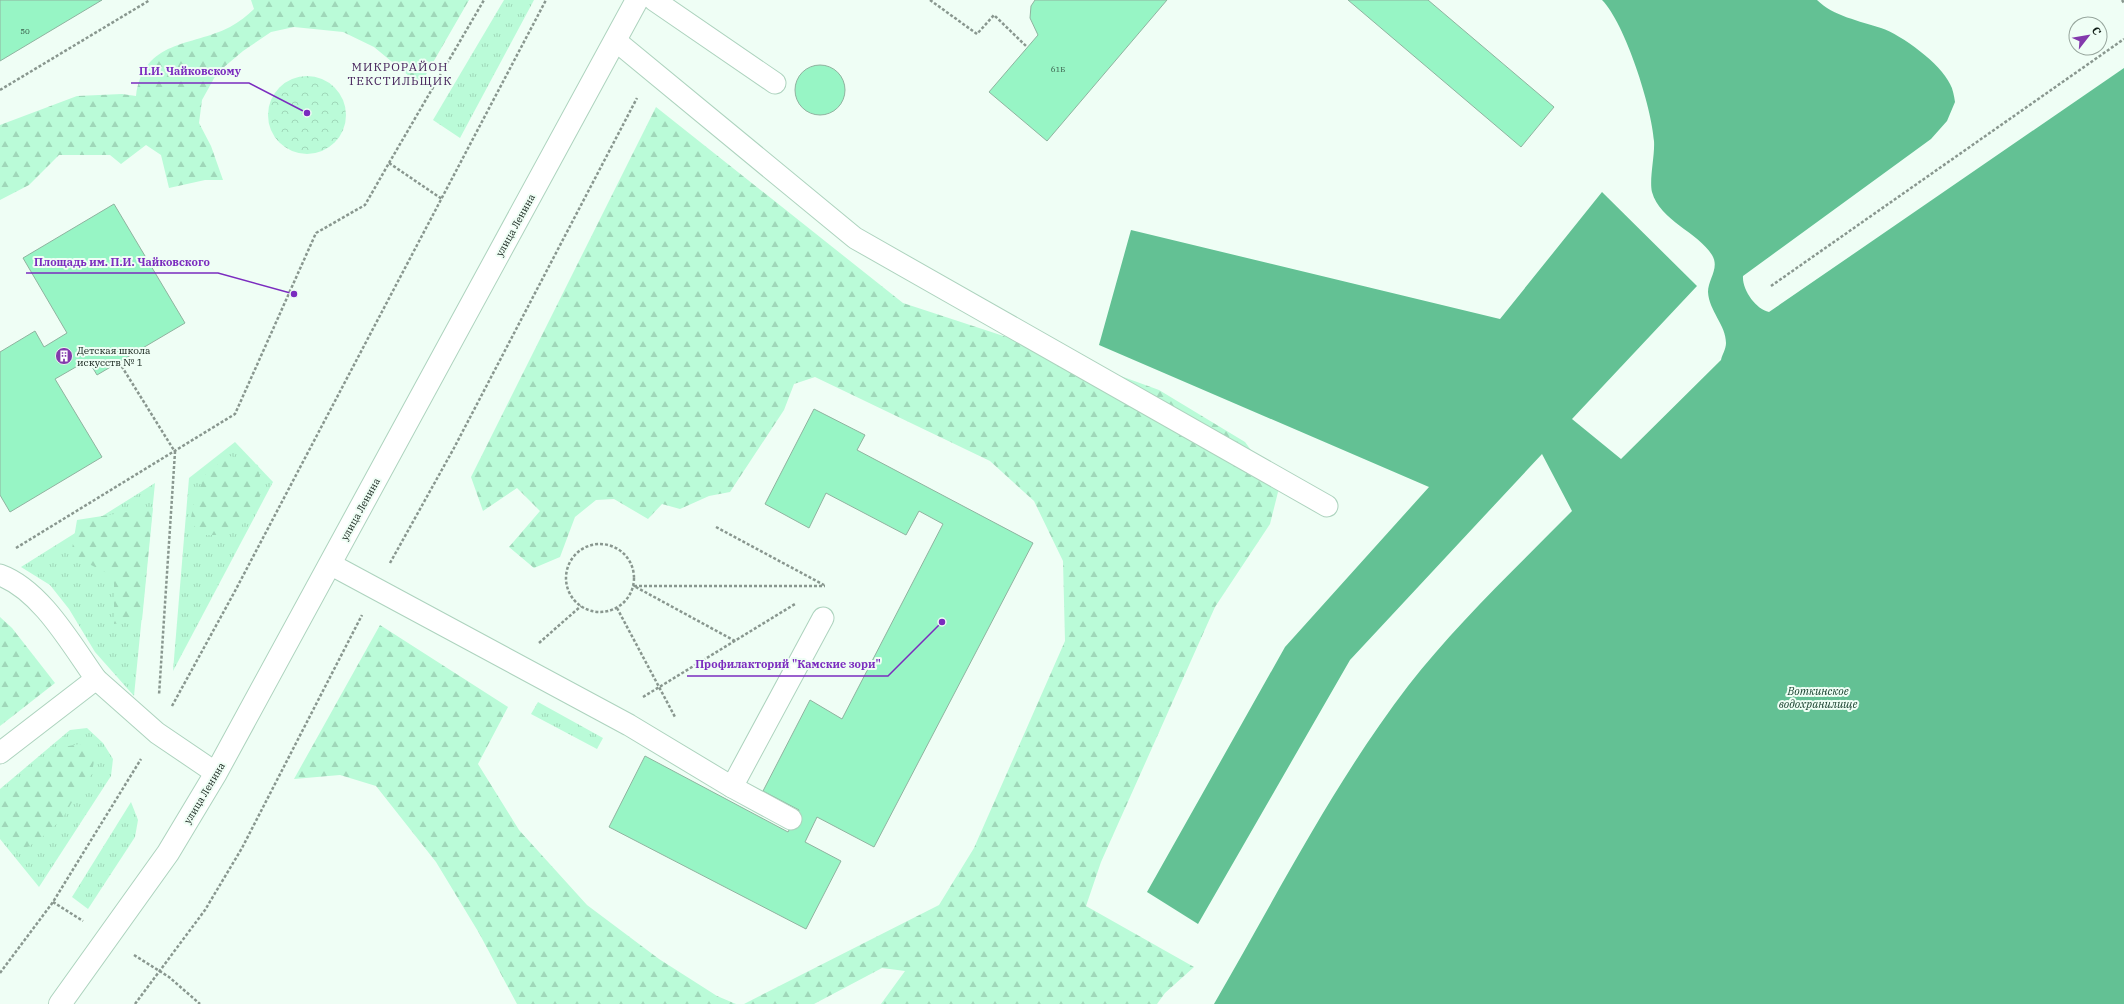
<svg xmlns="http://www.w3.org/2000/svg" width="2124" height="1004" font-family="'IBM Plex Serif',serif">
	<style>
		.grass { fill: url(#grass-tufts) }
		.forest { fill: url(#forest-firs) }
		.park { fill: url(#park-crowns) }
		.water { fill: #63c194 }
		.building { fill: #97f5c5; stroke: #8fb39f }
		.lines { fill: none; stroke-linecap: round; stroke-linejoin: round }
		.lane-casing { stroke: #add3be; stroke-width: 23 }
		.secondary-casing { stroke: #add3be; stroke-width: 24 }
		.path { stroke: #89978f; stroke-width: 2.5; stroke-dasharray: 3 2; stroke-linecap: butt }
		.lane { stroke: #fff; stroke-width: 21 }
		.secondary { stroke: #fff; stroke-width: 22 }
		.labels { text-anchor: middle; stroke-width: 4; stroke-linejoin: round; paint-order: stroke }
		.number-label { font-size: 8px; fill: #355745 }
		.street-label { font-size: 10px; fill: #14221a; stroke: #effef5 }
		.poi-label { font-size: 10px; fill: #14221a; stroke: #effef5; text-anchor: start }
		.water-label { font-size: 11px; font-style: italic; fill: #17402d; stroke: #effef5 }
		.quarter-label { font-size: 12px; letter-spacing: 1px; fill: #45225a; stroke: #effef5 }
		.leader { fill: none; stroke: #7b2cbf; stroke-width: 1.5 }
		.callout-dot { fill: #7b2cbf; stroke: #effef5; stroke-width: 1.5 }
		.callout-label { font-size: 11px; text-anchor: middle; font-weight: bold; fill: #7b2cbf; stroke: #effef5; stroke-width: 4; stroke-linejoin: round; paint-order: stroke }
	</style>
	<defs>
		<pattern id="grass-tufts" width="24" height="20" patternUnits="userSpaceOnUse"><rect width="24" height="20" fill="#bafbd8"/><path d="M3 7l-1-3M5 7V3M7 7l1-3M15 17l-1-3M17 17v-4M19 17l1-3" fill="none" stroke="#9fd7b9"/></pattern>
		<pattern id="forest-firs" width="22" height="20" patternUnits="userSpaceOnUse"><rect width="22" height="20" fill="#bafbd8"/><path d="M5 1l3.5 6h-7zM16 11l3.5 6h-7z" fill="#9fd7b9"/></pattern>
		<pattern id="park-crowns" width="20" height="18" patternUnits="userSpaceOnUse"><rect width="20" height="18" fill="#bafbd8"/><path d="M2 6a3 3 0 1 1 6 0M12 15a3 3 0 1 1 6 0" fill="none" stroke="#9fd7b9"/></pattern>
	</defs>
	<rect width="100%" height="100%" fill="#effef5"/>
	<g class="grass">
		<path d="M504 0H534L460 138 433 120Z"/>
		<path d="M235 442 273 482 173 671 189 478Z"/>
		<path d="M155 483 134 696 95 652 69 609 50 585 21 567Z"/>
		<path d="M538 702 603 738 597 749 531 714Z"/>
		<path d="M87 728 103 743 113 759 111 776 39 887 0 839V789L70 730Z"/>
		<path d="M131 802 138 820 135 837 88 909 72 897Z"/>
	</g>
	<g class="forest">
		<path d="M251 0H469L420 85 374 47 343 32 294 27 271 32 243 51 217 73 202 100 199 123 211 146 223 180H205L169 188 161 155 146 145 121 164 110 155H59L29 185 0 200V125L77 96 122 94 136 96C144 39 191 47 230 27 239 22 247 16 254 9Z"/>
		<path d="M656 107 903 303 1074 359 1159 390 1245 442 1279 488 1270 524 1215 607 1101 862 1086 906 1194 967 1165 993 1157 1004H881L905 971 882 968 814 1004H744L939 905 974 848 1065 641 1063 561 1034 501 990 461 815 377 794 384 784 410 730 492 709 496 680 509 662 504 648 519 614 499 596 500 575 517 560 557 534 568 509 547 540 511 517 488 483 511 471 477Z"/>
		<path d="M231 456 258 465 261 488 257 506 240 527 223 535H204L190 522 195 499 207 471Z"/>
		<path d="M153 508 142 620 114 624V582L105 572 71 555 77 520Z"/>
		<path d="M0 617 12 628 55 683 0 726Z"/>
		<path d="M380 625 508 707 478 764 519 830 587 905 659 959 717 996 736 1004H517L479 933 436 862 376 786 340 775 294 779Z"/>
		<path d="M80 744 95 753 92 774 78 792 62 819 39 840 17 853 0 830V800L57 748Z"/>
	</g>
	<circle class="park" cx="307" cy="115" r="39"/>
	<path class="water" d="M1602 0H1817C1833 16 1860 21 1881 28 1902 35 1941 64 1950 84 1953 89 1954 96 1955 102L1947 121 1931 139 1743 276C1742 290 1756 309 1769 312L2124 68V1004H1214C1276 897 1333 784 1408 686 1457 623 1516 568 1572 511L1542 454 1350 660 1198 924 1147 892 1285 647 1429 487 1099 345 1131 230 1500 319 1602 192 1697 286 1572 419 1621 459 1721 360C1722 355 1726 349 1726 343 1726 325 1709 311 1708 292 1708 279 1720 268 1712 255 1698 232 1660 221 1652 192 1649 179 1655 156 1654 141 1652 108 1625 23 1602 0Z"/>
	<g class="building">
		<path d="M0 0H102L0 61Z"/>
		<path d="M1035 0H1167L1047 141 989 92 1038 35 1030 18 1031 6Z"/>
		<path d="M1348 0H1428L1554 107 1521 147Z"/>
		<circle cx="820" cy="90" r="25"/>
		<path d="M114 204 185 323 97 375 88 360 55 379 102 457 10 512 0 495V352L35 331 44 347 67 333 23 258Z"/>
		<path d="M814 409 865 435 857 450 1033 543 874 847 817 817 805 842 841 861 806 929 609 827 645 756 788 832 799 810 763 791 810 700 842 719 943 524 919 511 906 535 826 493 809 528 765 504Z"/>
	</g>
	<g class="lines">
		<g class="lane-casing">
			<g id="lane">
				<path d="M654 0 775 83"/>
				<path d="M616 41 855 238 1327 506"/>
				<path d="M330 564 629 725 732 787 823 618"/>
				<path d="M0 575C41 590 71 644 96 679"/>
				<path d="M0 753 96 679 157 733 216 773"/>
				<path d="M732 787 791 819"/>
			</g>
		</g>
		<g class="secondary-casing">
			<path id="secondary" d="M60 1004 168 853 216 773 637 0"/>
		</g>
		<g class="path">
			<path d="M930 0 977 34 994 15 1027 47"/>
			<path d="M2122 0 2124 3"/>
			<path d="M0 90 150 0"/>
			<path d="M389 163 484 0"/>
			<path d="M1771 286 2124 39"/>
			<path d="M119 362 175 452 159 695"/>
			<path d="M716 527 824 585"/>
			<circle cx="600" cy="578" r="34"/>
			<path d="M16 548 235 414 316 233 365 205 389 163 442 199"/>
			<path d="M390 563 454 448 637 98"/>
			<path d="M617 608 675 717"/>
			<path d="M735 641 634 586H825"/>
			<path d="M539 643 581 606"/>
			<path d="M643 697 795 604"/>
			<path d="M172 706 235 591 546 0"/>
			<path d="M53 902 83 921"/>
			<path d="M134 955 169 977 200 1004"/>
			<path d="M0 973 53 902 141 759"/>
			<path d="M135 1004 205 910 242 848 362 615"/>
		</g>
		<use href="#lane" class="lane"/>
		<use href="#secondary" class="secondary"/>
	</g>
	<defs>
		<g id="building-disc" transform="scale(0.9)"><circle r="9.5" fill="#833aac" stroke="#effef5"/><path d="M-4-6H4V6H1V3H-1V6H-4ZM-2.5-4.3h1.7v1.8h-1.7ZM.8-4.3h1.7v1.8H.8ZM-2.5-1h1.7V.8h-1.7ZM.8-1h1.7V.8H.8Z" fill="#fff"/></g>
	</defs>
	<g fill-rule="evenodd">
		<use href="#building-disc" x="64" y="356"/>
	</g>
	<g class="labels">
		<g class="number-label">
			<text x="25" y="34">50</text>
			<text x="1058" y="72">61Б</text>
		</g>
		<g class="street-label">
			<text transform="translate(515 225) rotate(-61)" y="4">улица Ленина</text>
			<text transform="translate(360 509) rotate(-61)" y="4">улица Ленина</text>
			<text transform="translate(204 793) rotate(-59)" y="4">улица Ленина</text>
		</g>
		<g class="poi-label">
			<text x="77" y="354">Детская школа<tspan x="77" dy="12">искусств № 1</tspan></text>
		</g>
		<g class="water-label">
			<text x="1818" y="695">Воткинское<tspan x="1818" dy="13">водохранилище</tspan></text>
		</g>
		<g class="quarter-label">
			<text x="400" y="71">МИКРОРАЙОН<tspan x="400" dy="14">ТЕКСТИЛЬЩИК</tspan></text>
		</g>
	</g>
	<path class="leader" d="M307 113L249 83H131M294 294L218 273H26M942 622L888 676H687"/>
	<g class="callout-dot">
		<circle cx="307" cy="113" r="4"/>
		<circle cx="294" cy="294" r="4"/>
		<circle cx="942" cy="622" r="4"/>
	</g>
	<g class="callout-label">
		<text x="190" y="75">П.И. Чайковскому</text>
		<text x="122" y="266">Площадь им. П.И. Чайковского</text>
		<text x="788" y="668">Профилакторий "Камские зори"</text>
	</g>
	<g transform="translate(2088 36) rotate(59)"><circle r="19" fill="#effef5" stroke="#97a69d"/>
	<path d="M0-3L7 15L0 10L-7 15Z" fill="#833aac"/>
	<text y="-6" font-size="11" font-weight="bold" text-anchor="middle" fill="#14221a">С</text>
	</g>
</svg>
